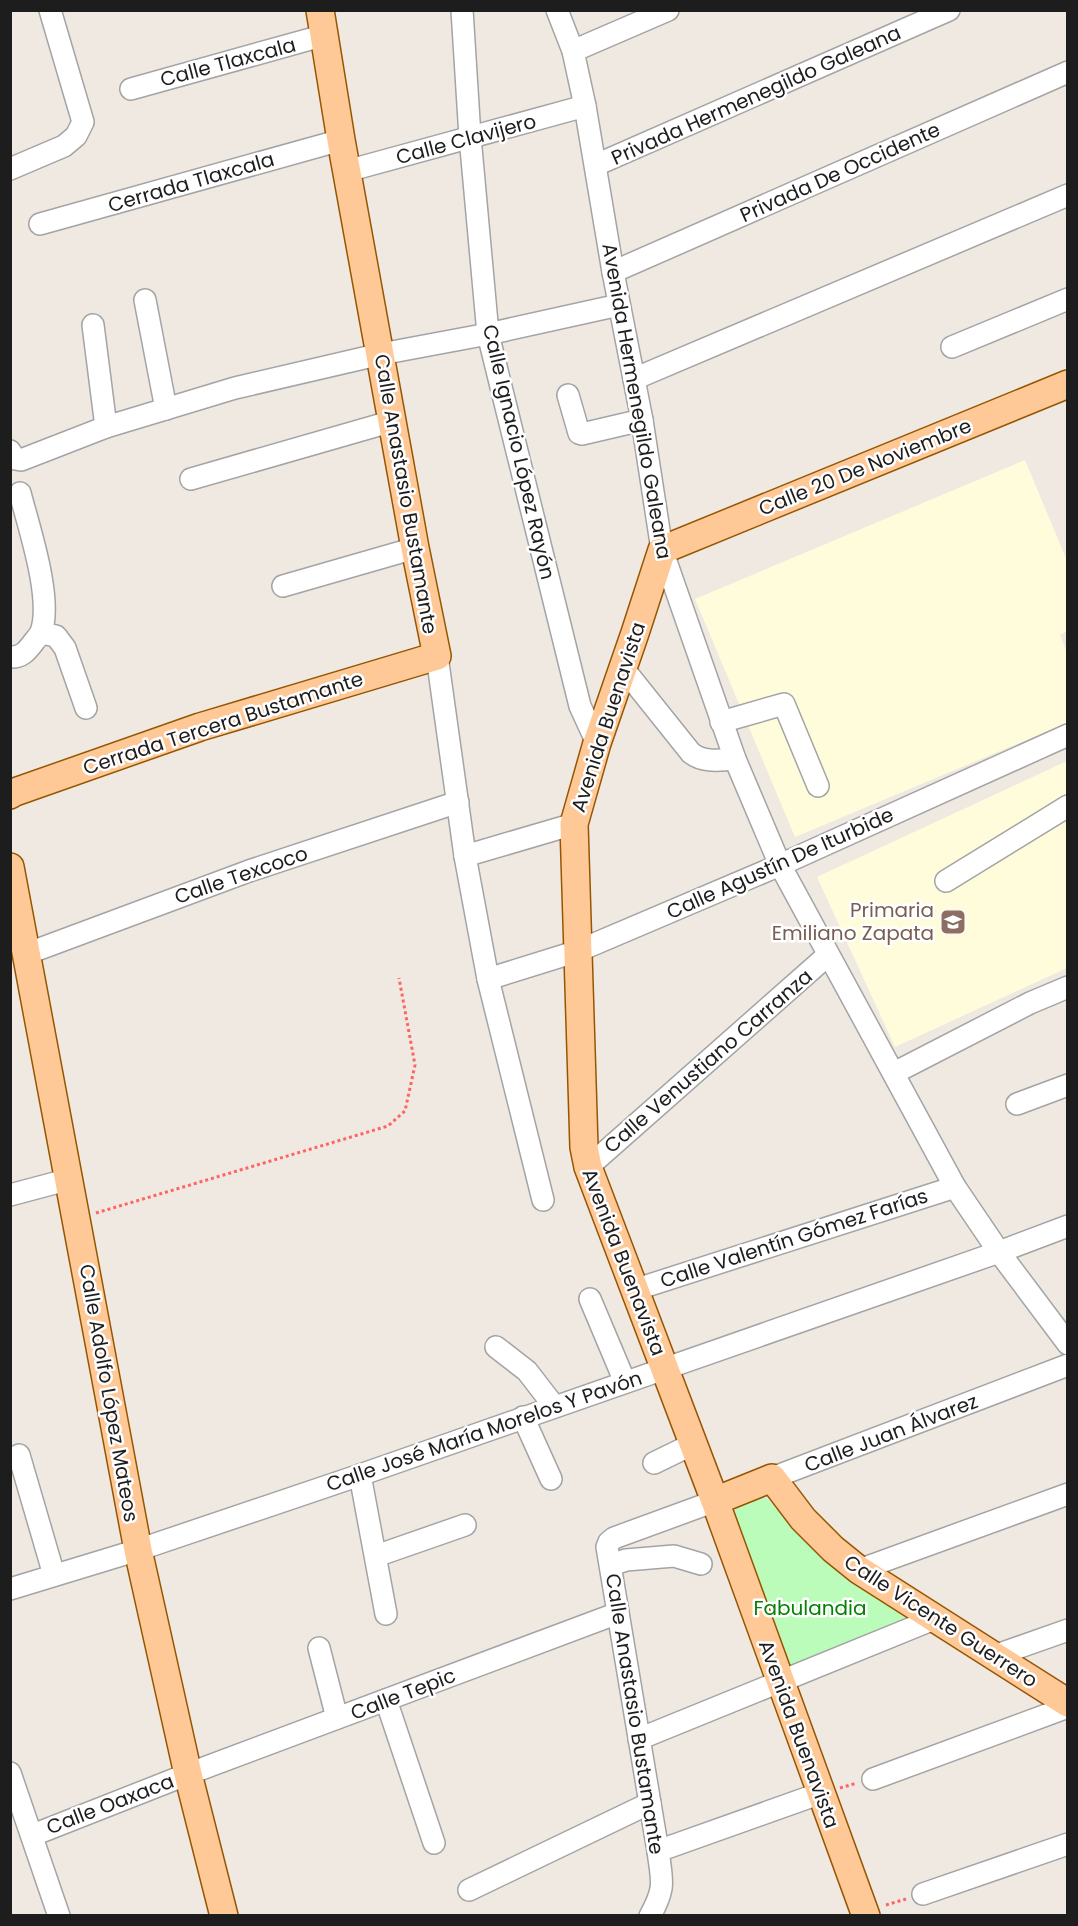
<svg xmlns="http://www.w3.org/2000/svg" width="1078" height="1926" font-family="Poppins,sans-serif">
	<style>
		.education { fill: #fffcdb }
		.park { fill: #bcfcbb }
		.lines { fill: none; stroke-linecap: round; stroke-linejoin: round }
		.minor-casing { stroke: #a4a4a4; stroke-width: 24 }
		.major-casing { stroke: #965600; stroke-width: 30 }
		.path { stroke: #ff6463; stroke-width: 3; stroke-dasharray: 3 3; stroke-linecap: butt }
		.minor { stroke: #fff; stroke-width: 21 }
		.major { stroke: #ffc897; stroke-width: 27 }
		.labels { text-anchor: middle; stroke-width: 5; stroke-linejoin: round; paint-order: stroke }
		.street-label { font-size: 20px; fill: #1d1d1d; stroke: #fff }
		.education-label { font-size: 20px; fill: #785e54; stroke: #fff; text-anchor: end }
		.park-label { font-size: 20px; fill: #068005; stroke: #fff }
	</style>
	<rect width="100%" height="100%" fill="#efe9e2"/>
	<g class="education">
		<path d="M1025 460 1067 561V631L1060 635 1067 653V723L795 837 695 599Z"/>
		<path d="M1067 761V968L895 1047 817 877Z"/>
	</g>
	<path class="park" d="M758 1490 806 1538 914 1619 783 1669 720 1505Z"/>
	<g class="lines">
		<g class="minor-casing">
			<g id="minor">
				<path d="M462 10 470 137 488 334 580 706 597 743"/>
				<path d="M557 10 573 51 585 106 613 272 642 420 662 550 735 759 780 865 955 1187 999 1252 1068 1344"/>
				<path d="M573 51 668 10"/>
				<path d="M131 89 325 35"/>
				<path d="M596 165 949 10"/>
				<path d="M10 169 64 146 76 136 83 122 50 10"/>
				<path d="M347 171 585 106"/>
				<path d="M40 224 341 140"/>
				<path d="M613 272 1068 72"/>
				<path d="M145 300 166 409"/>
				<path d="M93 325 106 427"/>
				<path d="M952 347 1068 299"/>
				<path d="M634 379 1068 195"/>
				<path d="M568 395 579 433 582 434 642 420"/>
				<path d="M10 451 15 459 21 460 106 427 235 388 381 354 488 334 619 305"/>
				<path d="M191 479 393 421"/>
				<path d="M283 586 415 548"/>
				<path d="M41 633 56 636 65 648 86 708"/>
				<path d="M437 656 465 856 488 979 543 1200"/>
				<path d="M10 657C21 658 27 651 33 643 35 640 39 636 41 632 53 599 29 528 20 493"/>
				<path d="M623 668 691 753C704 763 720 760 735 759"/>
				<path d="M721 722 784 704 818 786"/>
				<path d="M465 856 574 824"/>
				<path d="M946 881 1068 806"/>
				<path d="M26 954 249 871 458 802"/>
				<path d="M488 979 578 951 780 865 1068 735"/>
				<path d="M894 1073 1030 1003 1068 987"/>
				<path d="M1017 1104 1068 1085"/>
				<path d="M588 1167 828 955"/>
				<path d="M10 1195 70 1179"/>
				<path d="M634 1290 955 1187"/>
				<path d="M590 1299 625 1382"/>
				<path d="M496 1347 527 1371 554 1406"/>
				<path d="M523 1417 551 1479"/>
				<path d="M19 1455 54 1575"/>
				<path d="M654 1463 693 1444"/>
				<path d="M360 1475 386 1614"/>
				<path d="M772 1478 1068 1365"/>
				<path d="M376 1556 465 1525"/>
				<path d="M611 1565 626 1560 674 1556 701 1564"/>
				<path d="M859 1570 1068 1494"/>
				<path d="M10 1589 138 1550 360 1475 999 1252 1068 1226"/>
				<path d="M319 1648 337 1718"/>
				<path d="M994 1656 1068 1630"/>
				<path d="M386 1700 434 1843"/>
				<path d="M639 1739 934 1619"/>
				<path d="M10 1773 59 1916"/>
				<path d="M873 1779 1068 1707"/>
				<path d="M33 1835 188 1774 618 1613"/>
				<path d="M658 1851 821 1793"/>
				<path d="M469 1890 650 1803"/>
				<path d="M923 1894 1068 1844"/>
				<path d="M650 1916C666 1887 662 1882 658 1851L607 1547 609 1542 614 1538 715 1501"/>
			</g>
		</g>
		<g class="major-casing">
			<g id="major">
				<path d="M10 795 15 792 200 727 437 656 415 548 341 140 320 10"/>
				<path d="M10 867 138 1550 188 1774 224 1916"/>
				<path d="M715 1501 772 1478 803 1519 833 1549 859 1570 1068 1703"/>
				<path d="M866 1916 715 1501 588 1167 584 1147 574 824 597 743 635 633 662 550 1068 384"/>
			</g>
		</g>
		<g class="path">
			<path d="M96 1213 388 1126 405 1111 415 1065 399 978"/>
			<path d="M840 1788 857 1783"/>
			<path d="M886 1905 906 1899"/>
		</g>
		<use href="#minor" class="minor"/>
		<use href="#major" class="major"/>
	</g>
	<defs>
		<g id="school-square" transform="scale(1.35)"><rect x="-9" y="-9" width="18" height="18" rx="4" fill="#8d6e63" stroke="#fff"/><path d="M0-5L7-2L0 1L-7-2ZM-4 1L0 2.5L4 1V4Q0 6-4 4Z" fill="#fff"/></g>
	</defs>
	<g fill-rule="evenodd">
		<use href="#school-square" x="953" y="922"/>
	</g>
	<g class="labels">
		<g class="street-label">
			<text transform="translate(228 62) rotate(-15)" y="7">Calle Tlaxcala</text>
			<text transform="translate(756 95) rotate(-24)" y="7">Privada Hermenegildo Galeana</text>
			<text transform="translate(466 139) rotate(-15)" y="7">Calle Clavijero</text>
			<text transform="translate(840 172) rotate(-24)" y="7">Privada De Occidente</text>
			<text transform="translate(191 182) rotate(-16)" y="7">Cerrada Tlaxcala</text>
			<text transform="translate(637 401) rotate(80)" y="7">Avenida Hermenegildo Galeana</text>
			<text transform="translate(519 452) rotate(77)" y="7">Calle Ignacio López Rayón</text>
			<text transform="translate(865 467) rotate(-22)" y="7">Calle 20 De Noviembre</text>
			<text transform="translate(406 494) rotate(80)" y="7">Calle Anastasio Bustamante</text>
			<text transform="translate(608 717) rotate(-72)" y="7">Avenida Buenavista</text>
			<text transform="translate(223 723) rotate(-18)" y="7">Cerrada Tercera Bustamante</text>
			<text transform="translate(780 863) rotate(-24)" y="7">Calle Agustín De Iturbide</text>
			<text transform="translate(241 875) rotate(-19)" y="7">Calle Texcoco</text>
			<text transform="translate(708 1061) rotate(-41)" y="7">Calle Venustiano Carranza</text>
			<text transform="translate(794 1238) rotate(-18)" y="7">Calle Valentín Gómez Farías</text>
			<text transform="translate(624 1262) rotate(69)" y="7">Avenida Buenavista</text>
			<text transform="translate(109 1393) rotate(80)" y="7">Calle Adolfo López Mateos</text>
			<text transform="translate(484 1431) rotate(-19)" y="7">Calle José María Morelos Y Pavón</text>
			<text transform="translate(891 1433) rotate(-21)" y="7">Calle Juan Álvarez</text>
			<text transform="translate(941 1621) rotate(33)" y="7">Calle Vicente Guerrero</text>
			<text transform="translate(403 1694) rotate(-21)" y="7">Calle Tepic</text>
			<text transform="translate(635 1714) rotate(81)" y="7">Calle Anastasio Bustamante</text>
			<text transform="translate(799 1734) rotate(70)" y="7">Avenida Buenavista</text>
			<text transform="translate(110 1804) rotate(-21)" y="7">Calle Oaxaca</text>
		</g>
		<g class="education-label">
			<text x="934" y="917">Primaria<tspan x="934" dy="23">Emiliano Zapata</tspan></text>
		</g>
		<g class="park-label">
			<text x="810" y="1615">Fabulandia</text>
		</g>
	</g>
	<rect width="1078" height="1926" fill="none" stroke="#1d1d1d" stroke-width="24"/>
</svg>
